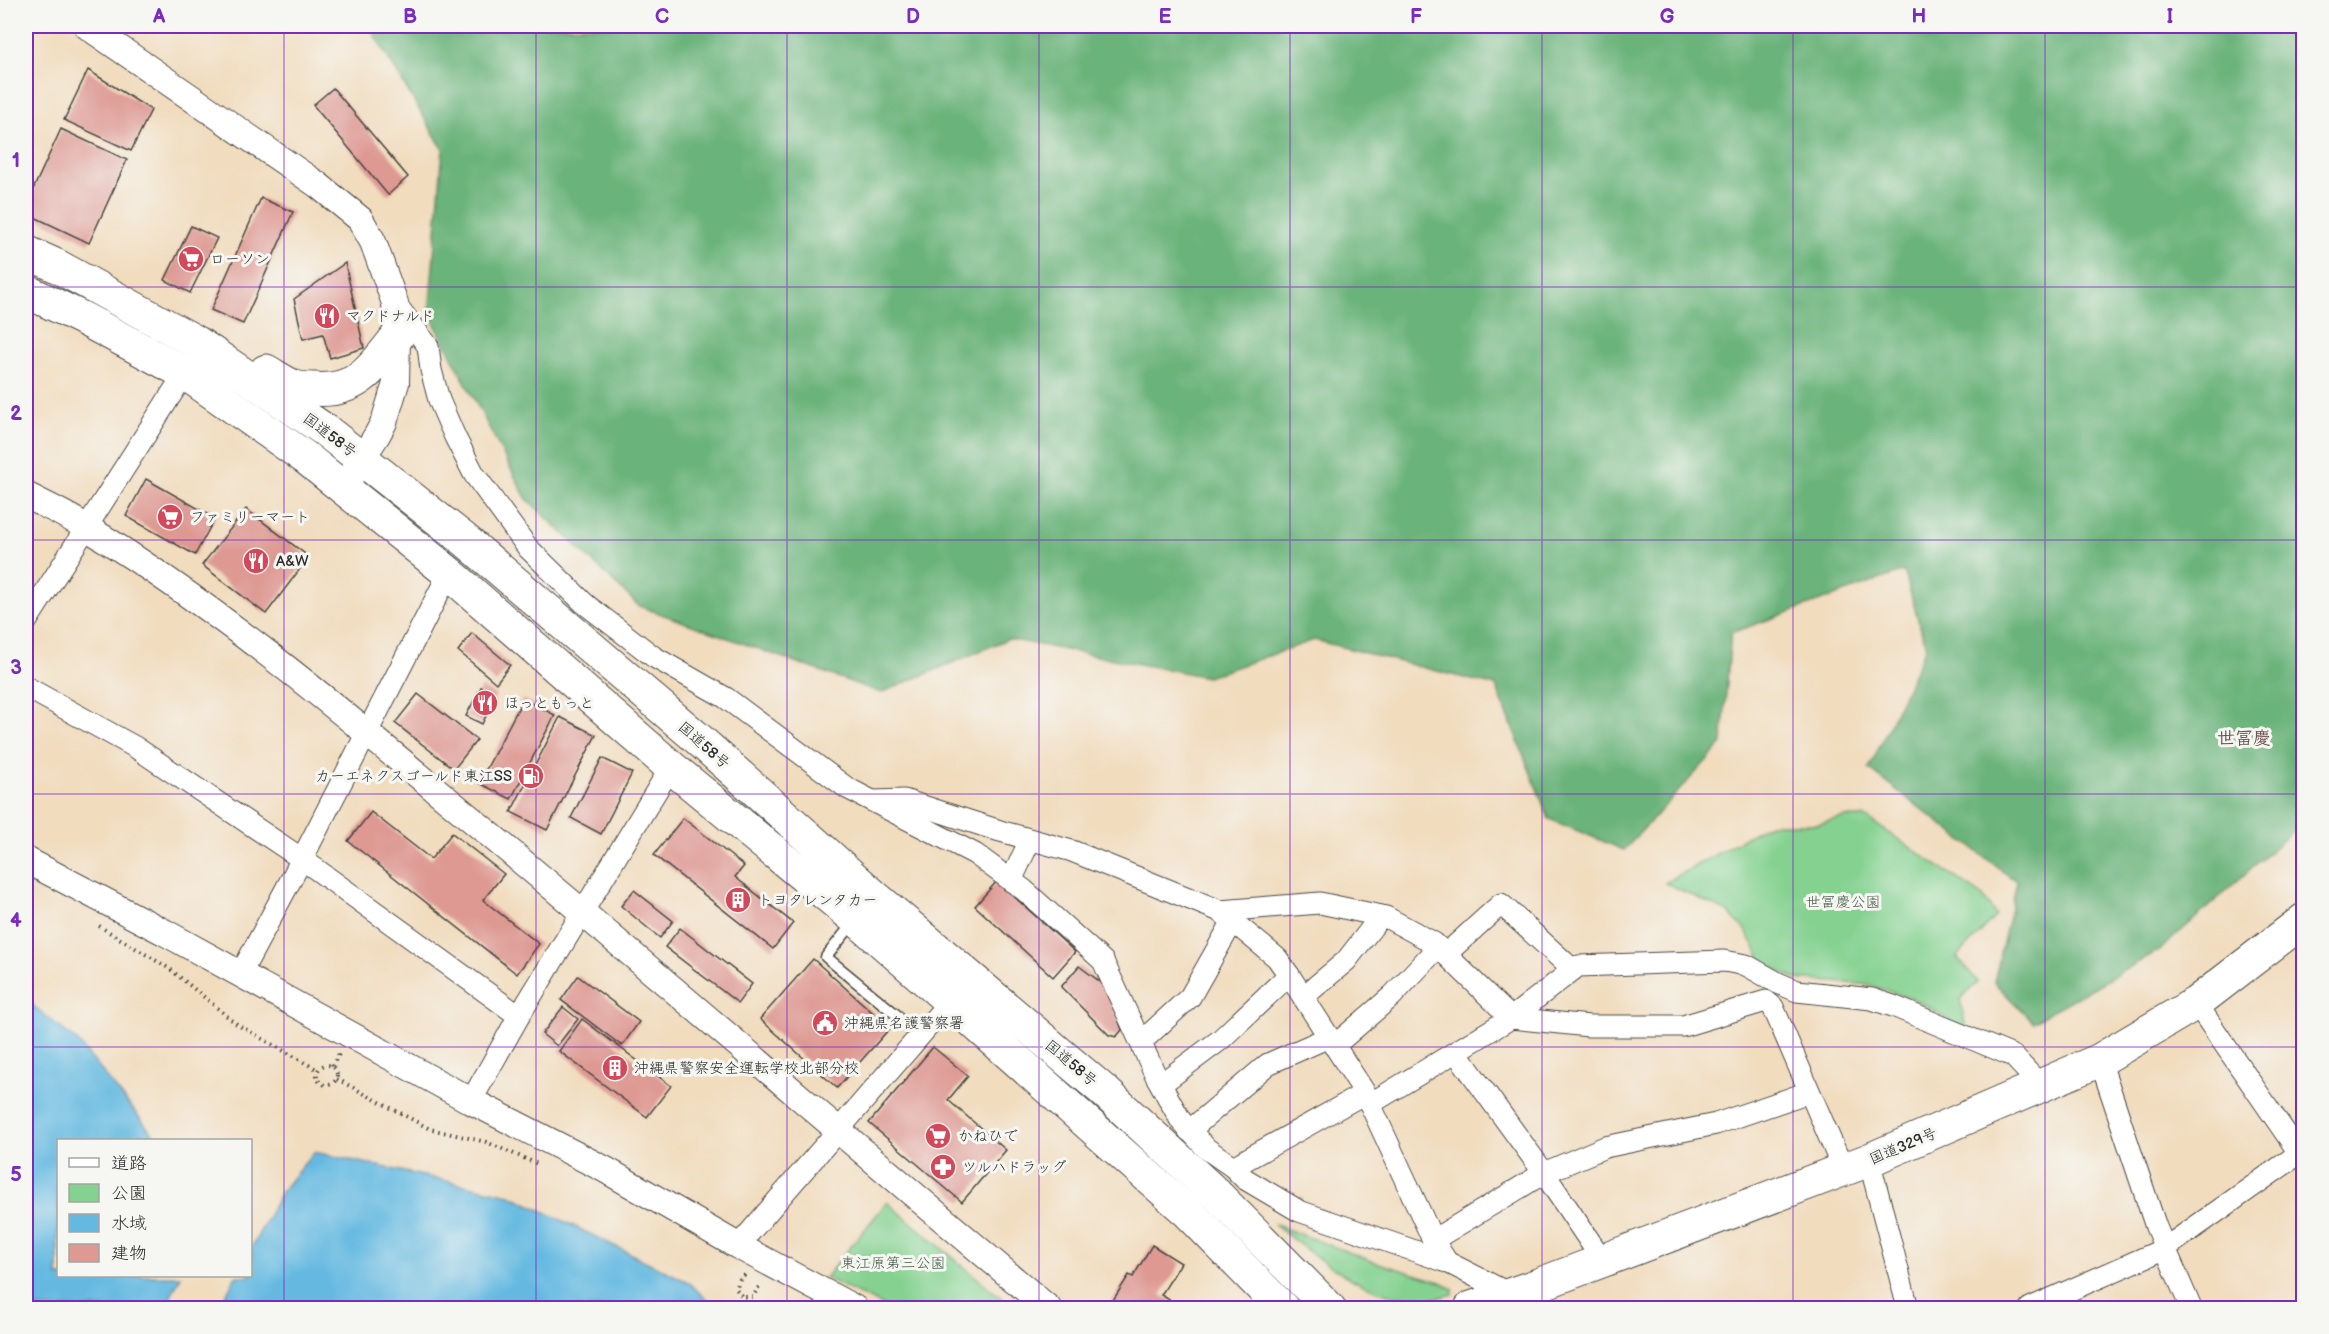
<svg xmlns="http://www.w3.org/2000/svg" width="2329" height="1334" font-family="'Balsamiq Sans','Klee One',sans-serif">
	<style>
		.green { fill: #84d190; stroke: #587e5e; stroke-width: 1.5 }
		.forest { fill: #6bb37a; stroke: #4b6f52; stroke-width: 1.5 }
		.water { fill: #65b9e1; stroke: #487286; stroke-width: 1.5 }
		.building { fill: #de9993 }
		.lines { fill: none; stroke-linecap: round; stroke-linejoin: round }
		.service-casing { stroke: #494641; stroke-width: 13 }
		.minor-casing { stroke: #494641; stroke-width: 23 }
		.tertiary-casing { stroke: #494641; stroke-width: 28 }
		.trunk-casing { stroke: #494641; stroke-width: 35 }
		.path { stroke: #494641; stroke-width: 4; stroke-dasharray: 1.5 4.5; stroke-linecap: butt }
		.service { stroke: #fff; stroke-width: 10 }
		.minor { stroke: #fff; stroke-width: 21 }
		.tertiary { stroke: #fff; stroke-width: 26 }
		.trunk { stroke: #fff; stroke-width: 33 }
		.grid { fill: none; stroke: #7b2cbf; stroke-width: 1.5; stroke-opacity: 0.55 }
		.labels { text-anchor: middle; stroke-width: 6; stroke-linejoin: round; paint-order: stroke }
		.poi-label { font-size: 15px; fill: #2b2b2b; stroke: #f6f6f2; text-anchor: start }
		.street-label { font-size: 15px; fill: #2b2b2b; stroke: #f6f6f2 }
		.park-label { font-size: 15px; fill: #465d49; stroke: #f6f6f2 }
		.quarter-label { font-size: 18px; font-weight: bold; fill: #6a524f; stroke: #f6f6f2 }
		.neatline { fill: none; stroke: #7b2cbf; stroke-width: 2 }
		.grid-label { font-size: 20px; text-anchor: middle; font-weight: bold; fill: #7b2cbf }
	</style>
	<rect width="100%" height="100%" fill="#f6f6f2"/>
	<filter id="ink" filterUnits="userSpaceOnUse"><feTurbulence type="fractalNoise" baseFrequency=".0167" numOctaves="2"/><feDisplacementMap in="SourceGraphic" scale="12" xChannelSelector="R" yChannelSelector="G"/><feConvolveMatrix kernelMatrix="1 2 1 2 8 2 1 2 1" color-interpolation-filters="sRGB"/></filter>
	<filter id="wash" filterUnits="userSpaceOnUse"><feTurbulence type="fractalNoise" baseFrequency=".008" numOctaves="4" result="noise"/><feDisplacementMap in="SourceGraphic" scale="24" xChannelSelector="R" yChannelSelector="G"/><feGaussianBlur stdDeviation="1.35" result="paint"/><feColorMatrix in="noise" values="0 0 0 0 0 0 0 0 0 0 0 0 0 0 0 0 0 1.4 0 .05"/><feComposite in="paint" operator="in"/></filter>
	<g filter="url(#wash)">
		<rect width="100%" height="100%" fill="#f1dcbe"/>
		<g class="green">
			<path d="M1844 817H1865L1983 896 1996 916 1957 957 1978 982 1960 999 1967 1033 1921 1002 1870 985 1795 979 1764 963 1746 931 1728 912 1665 883 1769 824H1818Z"/>
			<path d="M887 1202 1013 1308H888L825 1278Z"/>
			<path d="M1273 1224 1372 1261 1441 1282 1453 1289V1294C1384 1315 1324 1263 1273 1224Z"/>
		</g>
		<path class="forest" d="M369 26H2303V822L2160 950 2033 1022 1994 982 2017 882 1869 769 1926 647 1904 571 1731 633 1722 744 1624 850 1549 819 1496 686 1314 640 1207 677 1008 639 881 693 639 606 526 498 429 313 443 149Z"/>
		<g class="water">
			<path d="M26 1000 77 1041 158 1140H58V1276H181L165 1308H26Z"/>
			<path d="M314 1152 510 1195 688 1282 716 1308H219L236 1276H250L251 1249 281 1192Z"/>
		</g>
		<g id="blocks">
			<g class="building">
				<path d="M88 70 151 110 131 151 64 120Z"/>
				<path d="M333 88 408 177 388 195 313 105Z"/>
				<path d="M61 129 127 160 89 243 26 213V205Z"/>
				<path d="M261 198 293 212 243 324 211 310Z"/>
				<path d="M191 226 217 238 190 293 165 280Z"/>
				<path d="M345 263 364 348 330 358 323 334 303 339 294 299Z"/>
				<path d="M146 479 215 518 195 555 126 516Z"/>
				<path d="M246 509 309 557 266 614 202 565Z"/>
				<path d="M472 633 510 665 496 683 458 651Z"/>
				<path d="M481 687 496 695 482 724 466 716Z"/>
				<path d="M418 694 477 740 454 769 395 723Z"/>
				<path d="M523 699 555 715 511 799 479 783Z"/>
				<path d="M560 717 596 735 547 830 511 812Z"/>
				<path d="M602 758 632 773 601 834 571 818Z"/>
				<path d="M371 812 431 859 452 833 504 874 483 900 539 944 517 974 348 841Z"/>
				<path d="M683 818 744 866 735 877 793 923 773 949 654 855Z"/>
				<path d="M997 881 1075 952 1053 977 975 906Z"/>
				<path d="M634 890 673 921 660 938 621 906Z"/>
				<path d="M680 928 752 984 738 1003 665 947Z"/>
				<path d="M813 959 890 1028 837 1088 760 1019Z"/>
				<path d="M1079 966 1107 987 1122 1030 1116 1037 1109 1035 1061 987Z"/>
				<path d="M578 976 639 1022 622 1046 561 1000Z"/>
				<path d="M563 1007 578 1019 557 1046 542 1034Z"/>
				<path d="M582 1019 671 1086 647 1117 559 1051Z"/>
				<path d="M933 1047 968 1076 948 1100 1006 1150 962 1202 869 1123Z"/>
				<path d="M1152 1245 1181 1263 1161 1295 1183 1308H1108L1129 1275 1133 1277Z"/>
			</g>
		</g>
	</g>
	<g filter="url(#ink)">
		<use href="#blocks" fill-opacity="0" stroke="#494641" stroke-width="1.5"/>
		<g class="lines">
			<g class="service-casing">
				<path id="service" d="M853 923 826 957 898 1016"/>
			</g>
			<g class="minor-casing">
				<g id="minor">
					<path d="M395 303 428 346 431 370 439 400 455 437 474 474 528 548 584 603 654 657 726 698 847 788 975 854 1024 890 1103 961 1156 1076 1181 1121 1207 1149 1233 1167 1245 1179 1299 1211 1447 1262 1512 1295 1520 1308"/>
					<path d="M26 622 185 373"/>
					<path d="M26 687 135 747 302 859 519 1016"/>
					<path d="M874 801 904 800 1000 831 1072 851 1220 911 1277 958 1289 975 1365 1093 1433 1240 1447 1262"/>
					<path d="M1011 881 1030 840"/>
					<path d="M1220 911 1320 903 1386 917 1434 943 1511 1018 1589 1026H1683L1766 1001 1773 1007 1843 1169"/>
					<path d="M1446 954 1501 904 1573 970"/>
					<path d="M240 975 302 859 449 573"/>
					<path d="M1303 997 1346 961 1381 916"/>
					<path d="M2196 1003 2304 1160"/>
					<path d="M1141 1042 1190 997 1233 921"/>
					<path d="M1334 1046 1392 996 1438 947"/>
					<path d="M1456 1052 1544 1173 1603 1261"/>
					<path d="M2100 1060 2156 1227 2191 1308"/>
					<path d="M1161 1084 1220 1040 1289 975"/>
					<path d="M471 1101 519 1016 671 767"/>
					<path d="M1370 1104 1511 1018 1578 966 1724 961 1746 965 1778 983 1797 991 1872 999 1893 1006 2013 1056 2040 1085"/>
					<path d="M1189 1131 1268 1064 1329 1037"/>
					<path d="M1869 1160 1908 1308"/>
					<path d="M1233 1167 1365 1093"/>
					<path d="M1433 1240 1544 1173 1605 1147 1716 1124 1809 1092"/>
					<path d="M738 1246 950 1001"/>
					<path d="M2030 1308 2164 1249 2304 1150"/>
				</g>
			</g>
			<g class="tertiary-casing">
				<g id="tertiary">
					<path d="M87 26 318 185 360 219 373 242 395 303 397 337 396 383 384 422 377 435 343 488"/>
					<path d="M26 495C47 506 69 516 89 529 226 613 348 717 471 819 665 980 855 1146 1048 1308"/>
					<path d="M26 860 164 932 471 1101 606 1170 738 1246 854 1308"/>
				</g>
			</g>
			<g class="trunk-casing">
				<g id="trunk">
					<path d="M26 252 57 266 196 342 326 431 465 540 696 737 874 896 1104 1091 1216 1194 1329 1308"/>
					<path d="M26 291 82 318 185 373 306 458 449 573 671 767 856 919 950 1001 1189 1213 1282 1308"/>
					<path d="M266 371C275 376 286 384 295 387 301 389 308 389 314 389 357 393 374 367 397 337"/>
					<path d="M1471 1308 1538 1285 1869 1160 2100 1060 2196 1003 2304 920"/>
				</g>
			</g>
			<g class="path">
				<path d="M99 926 170 969 238 1025 318 1070"/>
				<circle cx="327" cy="1075" r="10"/>
				<path d="M332 1066 339 1054"/>
				<path d="M337 1079 430 1129 486 1142 540 1165"/>
				<path d="M745 1275 740 1279 736 1289 743 1297H753L761 1283"/>
			</g>
			<use href="#service" class="service"/>
			<use href="#minor" class="minor"/>
			<use href="#tertiary" class="tertiary"/>
			<use href="#trunk" class="trunk"/>
		</g>
	</g>
	<path class="grid" d="M284 26V1308M536 26V1308M787 26V1308M1039 26V1308M1290 26V1308M1542 26V1308M1793 26V1308M2045 26V1308M26 287H2304M26 540H2304M26 794H2304M26 1047H2304"/>
	<defs>
		<g id="supermarket-disc" transform="scale(1.35)"><circle r="9.5" fill="#d1495b" stroke="#f6f6f2"/><path d="M-6-5.5h2.5l.6 2H6L4.5 2H-2.5L-4.4-4H-6ZM-1.5 3.2a1.3 1.3 0 1 0 .1 0ZM3 3.2a1.3 1.3 0 1 0 .1 0Z" fill="#fff"/></g>
		<g id="restaurant-disc" transform="scale(1.35)"><circle r="9.5" fill="#d1495b" stroke="#f6f6f2"/><path d="M-5-6h1v4h1v-4h1v4h1v-4h1v5L-1.5 .5V6h-2V.5L-5-1ZM5-6V6H3V1.5H1.5Q1.5-4 5-6Z" fill="#fff"/></g>
		<g id="fuel-disc" transform="scale(1.35)"><circle r="9.5" fill="#d1495b" stroke="#f6f6f2"/><path d="M-5.5-6h7V0h2V4h1.3V-2.5L3-4.5l.8-.8L6-3V5H2.5V1h-1V6h-7ZM-4.2-4.7v3.2H.2V-4.7Z" fill="#fff"/></g>
		<g id="building-disc" transform="scale(1.35)"><circle r="9.5" fill="#d1495b" stroke="#f6f6f2"/><path d="M-4-6H4V6H1V3H-1V6H-4ZM-2.5-4.3h1.7v1.8h-1.7ZM.8-4.3h1.7v1.8H.8ZM-2.5-1h1.7V.8h-1.7ZM.8-1h1.7V.8H.8Z" fill="#fff"/></g>
		<g id="civic-disc" transform="scale(1.35)"><circle r="9.5" fill="#d1495b" stroke="#f6f6f2"/><path d="M-.6-6.5H3V-4.5H.6V-3L4-1V1h2V6H-6V1h2V-1L-.6-3ZM-1.2 2.5V6h2.4V2.5Z" fill="#fff"/></g>
		<g id="pharmacy-disc" transform="scale(1.35)"><circle r="9.5" fill="#d1495b" stroke="#f6f6f2"/><path d="M-2-6h4v4h4v4h-4v4h-4v-4h-4v-4h4Z" fill="#fff"/></g>
	</defs>
	<g fill-rule="evenodd">
		<use href="#supermarket-disc" x="191" y="259"/>
		<use href="#restaurant-disc" x="327" y="316"/>
		<use href="#supermarket-disc" x="170" y="517"/>
		<use href="#restaurant-disc" x="256" y="561"/>
		<use href="#restaurant-disc" x="485" y="703"/>
		<use href="#fuel-disc" x="531" y="776"/>
		<use href="#building-disc" x="738" y="900"/>
		<use href="#civic-disc" x="825" y="1023"/>
		<use href="#building-disc" x="615" y="1068"/>
		<use href="#supermarket-disc" x="938" y="1136"/>
		<use href="#pharmacy-disc" x="943" y="1167"/>
	</g>
	<g class="labels">
		<g class="poi-label">
			<text x="210" y="264">ローソン</text>
			<text x="346" y="321">マクドナルド</text>
			<text x="190" y="522">ファミリーマート</text>
			<text x="276" y="566">A&amp;W</text>
			<text x="504" y="708">ほっともっと</text>
			<text x="512" y="781" text-anchor="end">カーエネクスゴールド東江SS</text>
			<text x="758" y="905">トヨタレンタカー</text>
			<text x="844" y="1028">沖縄県名護警察署</text>
			<text x="634" y="1073">沖縄県警察安全運転学校北部分校</text>
			<text x="958" y="1141">かねひで</text>
			<text x="962" y="1172">ツルハドラッグ</text>
		</g>
		<g class="street-label">
			<text transform="translate(330 435) rotate(37)" y="5">国道58号</text>
			<text transform="translate(704 745) rotate(41)" y="5">国道58号</text>
			<text transform="translate(1071 1063) rotate(40)" y="5">国道58号</text>
			<text transform="translate(1903 1146) rotate(-23)" y="5">国道329号</text>
		</g>
		<g class="park-label">
			<text x="1843" y="907">世冨慶公園</text>
			<text x="893" y="1268">東江原第三公園</text>
		</g>
		<g class="quarter-label">
			<text x="2244" y="744">世冨慶</text>
		</g>
	</g>
	<rect width="2329" height="1334" fill="none" stroke="#f6f6f2" stroke-width="66"/>
	<rect x="57" y="1139" width="195" height="138" fill="#f6f6f2" stroke="#a5a5a2" stroke-width="1.5"/>
	<rect x="69" y="1158" width="30" height="9" fill="#ffffff" stroke="#a5a5a2" stroke-width="1.5"/>
	<text x="111" y="1169" font-size="18" fill="#2b2b2b">道路</text>
	<rect x="69" y="1184" width="30" height="18" fill="#84d190" stroke="#a5a5a2" stroke-width="1.5"/>
	<text x="111" y="1199" font-size="18" fill="#2b2b2b">公園</text>
	<rect x="69" y="1214" width="30" height="18" fill="#65b9e1" stroke="#a5a5a2" stroke-width="1.5"/>
	<text x="111" y="1229" font-size="18" fill="#2b2b2b">水域</text>
	<rect x="69" y="1244" width="30" height="18" fill="#de9993" stroke="#a5a5a2" stroke-width="1.5"/>
	<text x="111" y="1259" font-size="18" fill="#2b2b2b">建物</text>
	<rect x="33" y="33" width="2263" height="1268" class="neatline"/>
	<g class="grid-label">
		<text x="159" y="23">A</text>
		<text x="410" y="23">B</text>
		<text x="662" y="23">C</text>
		<text x="913" y="23">D</text>
		<text x="1165" y="23">E</text>
		<text x="1416" y="23">F</text>
		<text x="1667" y="23">G</text>
		<text x="1919" y="23">H</text>
		<text x="2170" y="23">I</text>
		<text x="16" y="167">1</text>
		<text x="16" y="420">2</text>
		<text x="16" y="674">3</text>
		<text x="16" y="927">4</text>
		<text x="16" y="1181">5</text>
	</g>
</svg>
